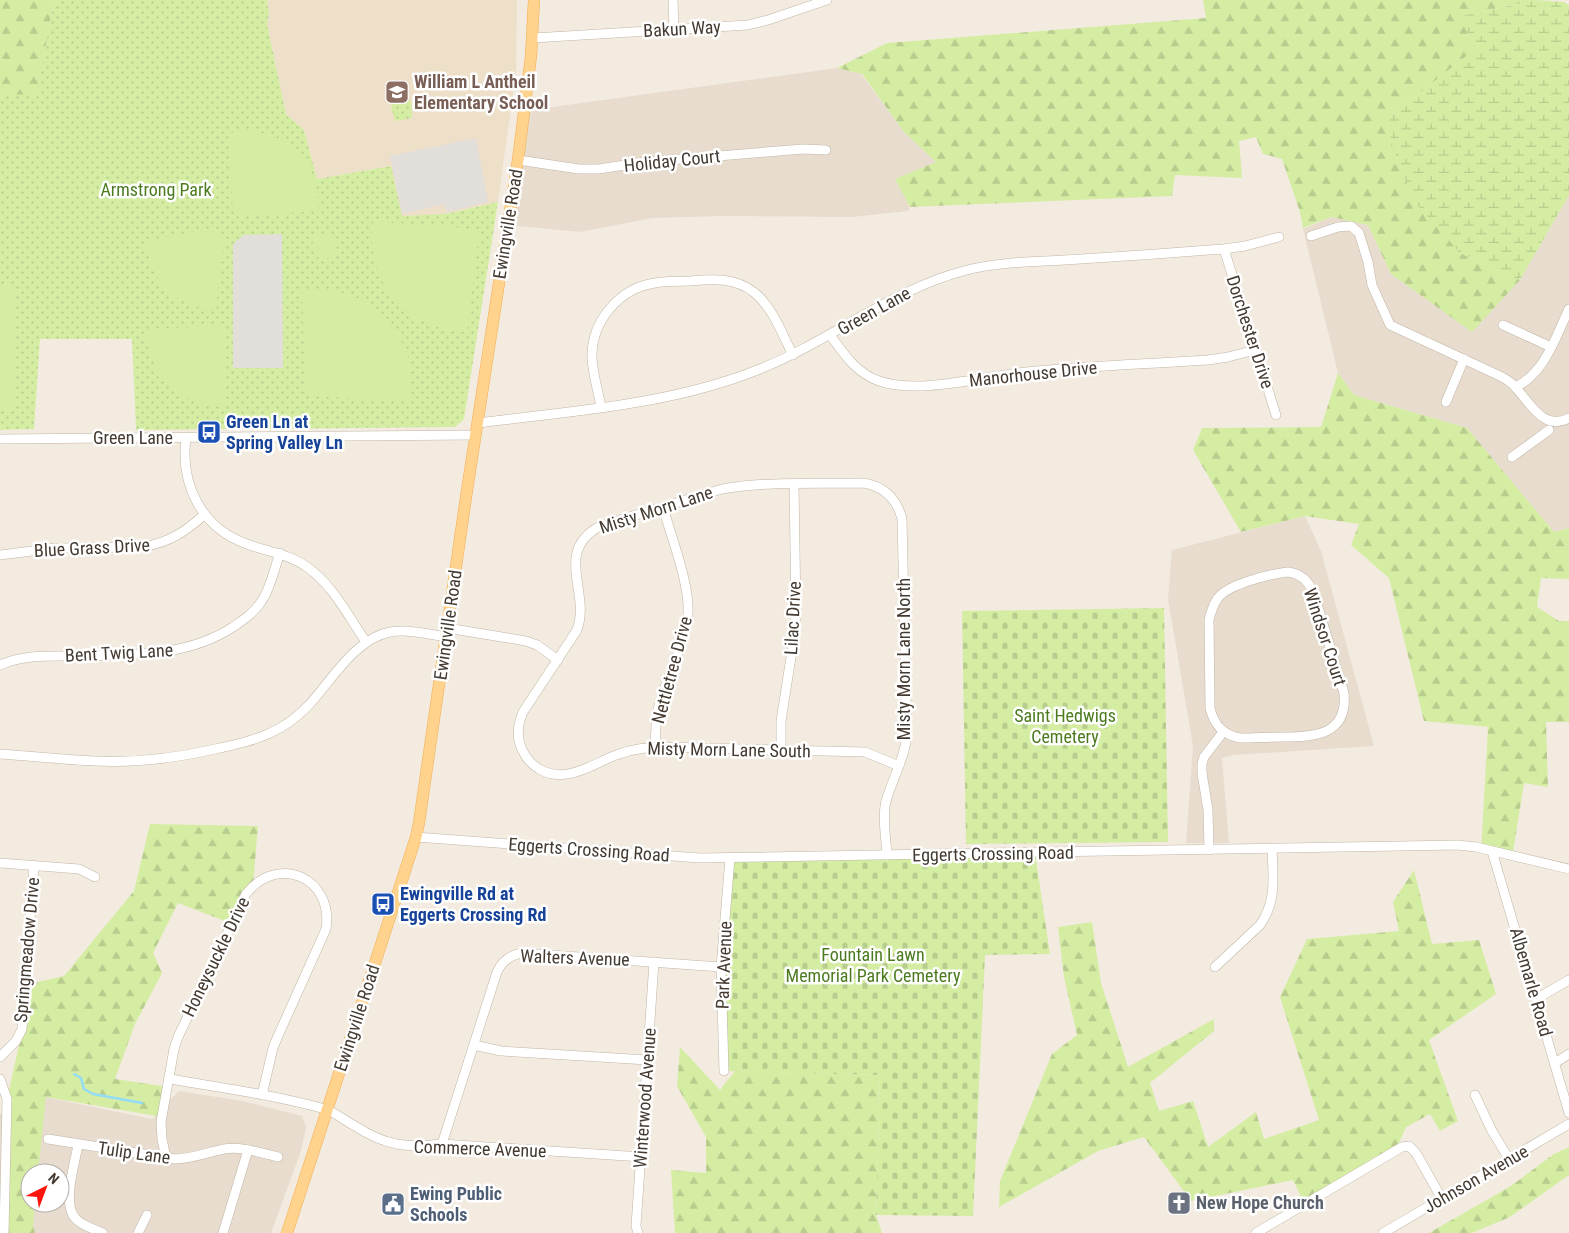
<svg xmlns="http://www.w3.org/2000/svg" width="1569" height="1233" font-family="'Roboto Condensed',sans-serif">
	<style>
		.residential { fill: #e7dcce; fill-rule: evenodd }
		.education { fill: #eedfc8 }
		.forest { fill: url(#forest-firs) }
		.wetland { fill: url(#wetland-marsh) }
		.cemetery { fill: url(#cemetery-stones) }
		.park { fill: url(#park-dots) }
		.garden { fill: #d4eda3 }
		.parking { fill: #e2deda }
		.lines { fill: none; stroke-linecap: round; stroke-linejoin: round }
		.stream { stroke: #94dbf8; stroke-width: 2.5 }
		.minor-casing { stroke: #c1b5a5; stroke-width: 10 }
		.major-casing { stroke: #f1af50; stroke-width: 12 }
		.minor { stroke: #fff; stroke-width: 9 }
		.major { stroke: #ffd28d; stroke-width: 11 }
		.labels { text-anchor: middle; stroke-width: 5; stroke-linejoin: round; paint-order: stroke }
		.street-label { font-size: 18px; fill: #443a31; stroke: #fff }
		.education-label { font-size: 18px; font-weight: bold; fill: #785e54; stroke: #fff; text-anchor: start }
		.park-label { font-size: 18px; fill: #4c7b1f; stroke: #fff }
		.transit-label { font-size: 18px; font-weight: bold; fill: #164399; stroke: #fff; text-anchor: start }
		.service-label { font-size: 18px; font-weight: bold; fill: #4e5e75; stroke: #fff; text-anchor: start }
		.worship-label { font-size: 18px; font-weight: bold; fill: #5b616d; stroke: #fff; text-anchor: start }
	</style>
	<defs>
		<pattern id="forest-firs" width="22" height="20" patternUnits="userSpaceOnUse" patternTransform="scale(1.25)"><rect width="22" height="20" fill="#d4eda3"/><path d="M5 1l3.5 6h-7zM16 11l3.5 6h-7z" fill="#b7cc8d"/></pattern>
		<pattern id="wetland-marsh" width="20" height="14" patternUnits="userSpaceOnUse" patternTransform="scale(1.25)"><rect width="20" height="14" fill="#d4eda3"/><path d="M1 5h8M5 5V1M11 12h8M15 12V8" fill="none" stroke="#b7cc8d"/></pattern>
		<pattern id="cemetery-stones" width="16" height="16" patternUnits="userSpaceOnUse" patternTransform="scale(1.25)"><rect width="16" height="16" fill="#d4eda3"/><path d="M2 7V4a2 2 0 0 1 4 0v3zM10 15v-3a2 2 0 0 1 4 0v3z" fill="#b7cc8d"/></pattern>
		<pattern id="park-dots" width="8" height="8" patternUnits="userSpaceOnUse" patternTransform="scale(1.25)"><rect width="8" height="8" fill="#d4eda3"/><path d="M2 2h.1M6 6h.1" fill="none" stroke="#b7cc8d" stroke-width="1.8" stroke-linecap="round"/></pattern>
	</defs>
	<rect width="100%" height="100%" fill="#f3ebe0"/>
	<g class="residential">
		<path d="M837 68 861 74 904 132 937 163 895 179 910 207 908 211 852 217 723 216 652 218 580 232 508 225 523 111Z"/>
		<path d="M1569 195V528L1554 532 1467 428 1354 395 1338 373 1303 229 1331 217 1368 225 1391 274 1472 331 1520 280Z"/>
		<path d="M1305 516 1321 551 1374 746 1233 755 1222 758 1229 843H1186L1193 746 1168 599 1172 550Z"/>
		<path d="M179 1091 242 1101 302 1116 306 1127 301 1151 271 1233H0V1114L45 1097 152 1119ZM30 1173H60V1203H30Z"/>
	</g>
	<path class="education" d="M267 0H517L516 70 498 202 446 214 401 216 390 166 317 179 304 130 286 114 267 24 269 13Z"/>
	<g class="forest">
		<path d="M0 0H54L37 96 0 94Z"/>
		<path d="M1203 0H1537L1462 16 1476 49 1389 117 1460 253 1520 280 1472 332 1391 274 1368 225 1331 217 1303 228 1300 212 1282 159 1263 154 1256 137 1239 141 1242 178 1175 175 1172 196 910 207 895 179 936 162 904 132 862 74 837 68 887 43 1206 18Z"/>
		<path d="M1338 373 1354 395 1467 428 1554 532 1569 528V579L1541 578 1537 607 1559 621H1569V722H1546L1548 787 1524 783 1512 858 1481 852 1488 727 1424 721 1389 578 1351 545 1359 524 1305 516 1241 532 1193 450 1202 428 1321 427Z"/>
		<path d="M150 824 258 826 253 885 230 923 178 903 153 953 162 973 135 1024 115 1079 168 1087 162 1117 46 1097 38 1173H30V1203H35L33 1226 35 1233H0L7 1099 21 1036 29 984 64 976 134 891Z"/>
		<path d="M1414 870 1432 944 1479 940 1496 994 1429 1040 1458 1121 1440 1131 1430 1114 1406 1127 1393 1156 1305 1205 1293 1180 1191 1201 1144 1137 1098 1151 999 1207 1000 1181 1052 1054 1077 1035 1064 977 1058 927 1092 922 1101 983 1128 1067 1214 1019V1031L1150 1083 1159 1111 1193 1101 1208 1147 1256 1112 1264 1139 1319 1120 1280 997 1307 939 1399 931 1393 902Z"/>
		<path d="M680 1047 720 1090 735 1071 880 1075 876 1215 882 1233H675L671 1170 706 1173V1137L677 1086Z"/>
		<path d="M1569 1147V1175L1510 1217 1472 1233H1429L1511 1186 1554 1154Z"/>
	</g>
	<path class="wetland" d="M1537 0 1564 2 1569 5V195L1520 280 1460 253 1413 200 1391 142 1389 117 1475 49 1461 16Z"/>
	<g class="cemetery">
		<path d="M1164 608 1168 842 966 844 962 611Z"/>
		<path d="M1035 853 1050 954 985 955 973 1216 876 1215 880 1075 724 1071 721 967 730 858Z"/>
	</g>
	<g class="park">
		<path d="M54 0H267L269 13 267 24 286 114 304 130 317 179 391 166 402 216 446 214 498 202 464 419 455 427 136 430 132 339H40L34 429 0 430V94L37 95Z"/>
		<path d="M406 100 411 101 412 118 395 121 391 106 393 103Z"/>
	</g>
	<g class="garden">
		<path d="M244 131C291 132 321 164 318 211L238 216 233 211 228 133Z"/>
		<path d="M373 221 473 229 479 235 467 332C405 330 365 282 373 221Z"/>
		<path d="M197 231 219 232 224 236 223 258 221 259 216 310C175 307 149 281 146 241Z"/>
		<path d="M312 236H334C340 246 336 256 325 259L314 256Z"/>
		<path d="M0 286H16L14 410H0Z"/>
		<path d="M313 289C377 289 419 338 410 401L312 396 305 389 302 291Z"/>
		<path d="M221 326 226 330V407C180 406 147 375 146 329Z"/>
	</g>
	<g class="parking">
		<path d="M476 138 488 202 447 212 444 204 402 214 390 156Z"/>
		<path d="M282 234 283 368H233V244L244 235Z"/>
	</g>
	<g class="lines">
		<path class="stream" d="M74 1074 81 1078 84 1089 93 1094 142 1103"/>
		<g class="minor-casing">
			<g id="minor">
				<path d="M673 0 674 29"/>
				<path d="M533 38 748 25 768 20 827 0"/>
				<path d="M518 160 579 169H599L645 162 803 149 826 150"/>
				<path d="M1311 236 1338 227 1351 226 1359 233 1368 262 1372 285 1390 325 1500 376C1506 379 1512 383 1516 388 1530 403 1544 432 1569 418"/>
				<path d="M1224 249 1276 415"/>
				<path d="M1503 325 1551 347"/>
				<path d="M830 335C844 354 856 373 879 381 919 395 984 376 1026 372 1086 366 1147 364 1208 360L1228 357 1255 350"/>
				<path d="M1516 387C1546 371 1555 338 1569 309"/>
				<path d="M1446 402 1464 359"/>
				<path d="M601 407C598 391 593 375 592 358 591 322 619 288 655 283 666 281 678 281 689 281 713 279 735 277 755 293 773 308 782 334 793 355"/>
				<path d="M478 423C572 411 671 405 760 369 832 340 892 289 967 270 999 262 1032 262 1064 260 1117 257 1170 253 1224 249L1245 246 1279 237"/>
				<path d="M186 438C180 484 201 528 247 544 268 552 289 554 307 567 333 585 348 616 366 642"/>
				<path d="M0 439 476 435"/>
				<path d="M1512 457 1549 430"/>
				<path d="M0 555 56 548 143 547C170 542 185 532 205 514"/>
				<path d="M1288 572C1301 574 1307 580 1313 591L1344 693C1348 735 1315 737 1283 737 1269 737 1255 738 1240 738 1223 735 1214 725 1210 708L1209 620C1211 612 1213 604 1218 598 1228 584 1271 574 1288 572Z"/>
				<path d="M447 628 526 641 537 645 558 660"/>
				<path d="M0 665C23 655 46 656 71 656 126 654 184 659 233 627 243 620 254 613 261 602 271 588 274 569 280 553"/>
				<path d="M655 747C656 732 655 717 660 702 668 673 685 644 688 614 690 584 671 537 663 507"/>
				<path d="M781 751V721L794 638 796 612 794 484"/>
				<path d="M0 754C32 756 63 760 95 761 135 763 176 758 215 749 234 745 253 741 270 733 284 727 296 718 307 707 331 682 354 639 390 632 408 629 428 634 446 637"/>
				<path d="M416 837 700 858 1458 845 1476 847 1569 869"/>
				<path d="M1209 850 1208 810 1202 773V764L1204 757 1223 732"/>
				<path d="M1492 851 1569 1113"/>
				<path d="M887 855C886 838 882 817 886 801 893 778 905 757 907 734L902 519C897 499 885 487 864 483 817 484 768 481 722 489L600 526C553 552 591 592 577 630L523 712C517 726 516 740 524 753 527 760 533 765 539 769 567 785 593 763 619 754 633 749 649 747 664 747L865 752 899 766"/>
				<path d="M0 863 79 869 95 877"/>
				<path d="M1215 967 1260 925C1277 901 1273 877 1272 849"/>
				<path d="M1536 999 1569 980"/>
				<path d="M474 1045 501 1051 648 1060"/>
				<path d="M0 1057 16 1041 22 1029 34 866"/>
				<path d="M1555 1063 1569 1054"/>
				<path d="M724 1071 721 967 730 858"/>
				<path d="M0 1079 7 1099 4 1233"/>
				<path d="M170 1079C222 1088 275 1095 325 1109 335 1112 345 1121 355 1126 386 1146 406 1148 442 1144L642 1157"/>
				<path d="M1475 1095 1492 1131 1509 1159"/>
				<path d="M48 1139 175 1159C192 1159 208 1152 224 1149 241 1146 261 1153 278 1157"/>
				<path d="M442 1144 497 972C502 961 510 955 522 953L721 967"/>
				<path d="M78 1145C75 1163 62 1203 75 1218 82 1226 94 1229 103 1233"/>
				<path d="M166 1158 162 1139 161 1122 174 1049 178 1037 246 894C278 853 334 878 326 929L278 1036 273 1048 262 1095"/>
				<path d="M138 1233 147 1215"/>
				<path d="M223 1233 248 1150"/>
				<path d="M638 1233 636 1226 654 962"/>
				<path d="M1256 1233 1402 1147 1409 1146 1416 1153 1442 1199"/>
				<path d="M1383 1233 1569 1124"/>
			</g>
		</g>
		<g class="major-casing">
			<path id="major" d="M287 1233 416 837 419 823 466 497 518 160 531 56 534 0"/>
		</g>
		<use href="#minor" class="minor"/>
		<use href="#major" class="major"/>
	</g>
	<defs>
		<g id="school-square" transform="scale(1.25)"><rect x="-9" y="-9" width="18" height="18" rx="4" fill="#8d6e63" stroke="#fff"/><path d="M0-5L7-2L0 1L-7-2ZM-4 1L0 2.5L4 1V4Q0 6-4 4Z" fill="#fff"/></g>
		<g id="bus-square" transform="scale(1.25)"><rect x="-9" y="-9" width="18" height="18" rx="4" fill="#1a4fb4" stroke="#fff"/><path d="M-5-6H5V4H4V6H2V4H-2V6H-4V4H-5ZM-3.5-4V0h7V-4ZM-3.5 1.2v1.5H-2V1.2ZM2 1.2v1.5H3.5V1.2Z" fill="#fff"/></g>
		<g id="church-square" transform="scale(1.25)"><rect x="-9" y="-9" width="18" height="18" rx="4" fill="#6b7280" stroke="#fff"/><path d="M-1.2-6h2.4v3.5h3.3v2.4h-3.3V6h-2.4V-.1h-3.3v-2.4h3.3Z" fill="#fff"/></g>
		<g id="civic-square" transform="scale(1.25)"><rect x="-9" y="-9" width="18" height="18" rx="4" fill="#5c6f8a" stroke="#fff"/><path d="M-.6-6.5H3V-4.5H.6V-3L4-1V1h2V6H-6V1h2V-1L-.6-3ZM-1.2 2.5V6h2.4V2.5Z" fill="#fff"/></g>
	</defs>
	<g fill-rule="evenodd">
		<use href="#school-square" x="397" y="92"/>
		<use href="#bus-square" x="209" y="432"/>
		<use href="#bus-square" x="383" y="904"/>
		<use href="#church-square" x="1179" y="1203"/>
		<use href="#civic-square" x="393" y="1204"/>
	</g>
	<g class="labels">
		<g class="street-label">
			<text transform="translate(682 29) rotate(-3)" y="6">Bakun Way</text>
			<text transform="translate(672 161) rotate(-6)" y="6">Holiday Court</text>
			<text transform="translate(508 224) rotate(-81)" y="6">Ewingville Road</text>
			<text transform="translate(874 311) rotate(-29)" y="6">Green Lane</text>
			<text transform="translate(1250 332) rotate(72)" y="6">Dorchester Drive</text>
			<text transform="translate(1033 374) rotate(-6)" y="6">Manorhouse Drive</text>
			<text x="133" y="444">Green Lane</text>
			<text transform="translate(656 510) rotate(-18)" y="6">Misty Morn Lane</text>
			<text transform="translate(92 548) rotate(-3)" y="6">Blue Grass Drive</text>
			<text transform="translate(793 618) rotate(-87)" y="6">Lilac Drive</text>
			<text transform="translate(448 625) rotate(-82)" y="6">Ewingville Road</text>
			<text transform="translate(1325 637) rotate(72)" y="6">Windsor Court</text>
			<text transform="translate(119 653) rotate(-3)" y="6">Bent Twig Lane</text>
			<text transform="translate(904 659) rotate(-90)" y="6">Misty Morn Lane North</text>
			<text transform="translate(672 670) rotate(-75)" y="6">Nettletree Drive</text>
			<text transform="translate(729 750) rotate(1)" y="6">Misty Morn Lane South</text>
			<text transform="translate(589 850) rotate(4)" y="6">Eggerts Crossing Road</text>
			<text transform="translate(993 854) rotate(-1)" y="6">Eggerts Crossing Road</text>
			<text transform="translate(27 950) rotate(-85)" y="6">Springmeadow Drive</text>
			<text transform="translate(216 957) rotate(-64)" y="6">Honeysuckle Drive</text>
			<text transform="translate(575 958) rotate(2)" y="6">Walters Avenue</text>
			<text transform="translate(724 965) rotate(-88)" y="6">Park Avenue</text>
			<text transform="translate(1531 982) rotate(74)" y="6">Albemarle Road</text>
			<text transform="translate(357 1018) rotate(-72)" y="6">Ewingville Road</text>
			<text transform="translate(645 1098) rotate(-86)" y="6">Winterwood Avenue</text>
			<text transform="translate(480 1149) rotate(2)" y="6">Commerce Avenue</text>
			<text transform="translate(134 1153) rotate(8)" y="6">Tulip Lane</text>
			<text transform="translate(1476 1179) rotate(-30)" y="6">Johnson Avenue</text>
		</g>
		<g class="education-label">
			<text x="414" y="88">William L Antheil<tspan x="414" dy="21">Elementary School</tspan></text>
		</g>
		<g class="park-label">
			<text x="156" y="196">Armstrong Park</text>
			<text x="1065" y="722">Saint Hedwigs<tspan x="1065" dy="21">Cemetery</tspan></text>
			<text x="873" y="961">Fountain Lawn<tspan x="873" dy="21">Memorial Park Cemetery</tspan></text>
		</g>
		<g class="transit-label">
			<text x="226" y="428">Green Ln at<tspan x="226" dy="21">Spring Valley Ln</tspan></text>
			<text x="400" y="900">Ewingville Rd at<tspan x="400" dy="21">Eggerts Crossing Rd</tspan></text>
		</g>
		<g class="service-label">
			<text x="410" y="1200">Ewing Public<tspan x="410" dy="21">Schools</tspan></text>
		</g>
		<g class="worship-label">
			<text x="1196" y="1209">New Hope Church</text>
		</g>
	</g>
	<g transform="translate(45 1188) rotate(42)"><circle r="24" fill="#ffffff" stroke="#b4b0ad"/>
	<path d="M0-4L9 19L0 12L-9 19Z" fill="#ff140b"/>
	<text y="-8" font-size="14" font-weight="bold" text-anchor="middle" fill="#443a31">N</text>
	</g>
</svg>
